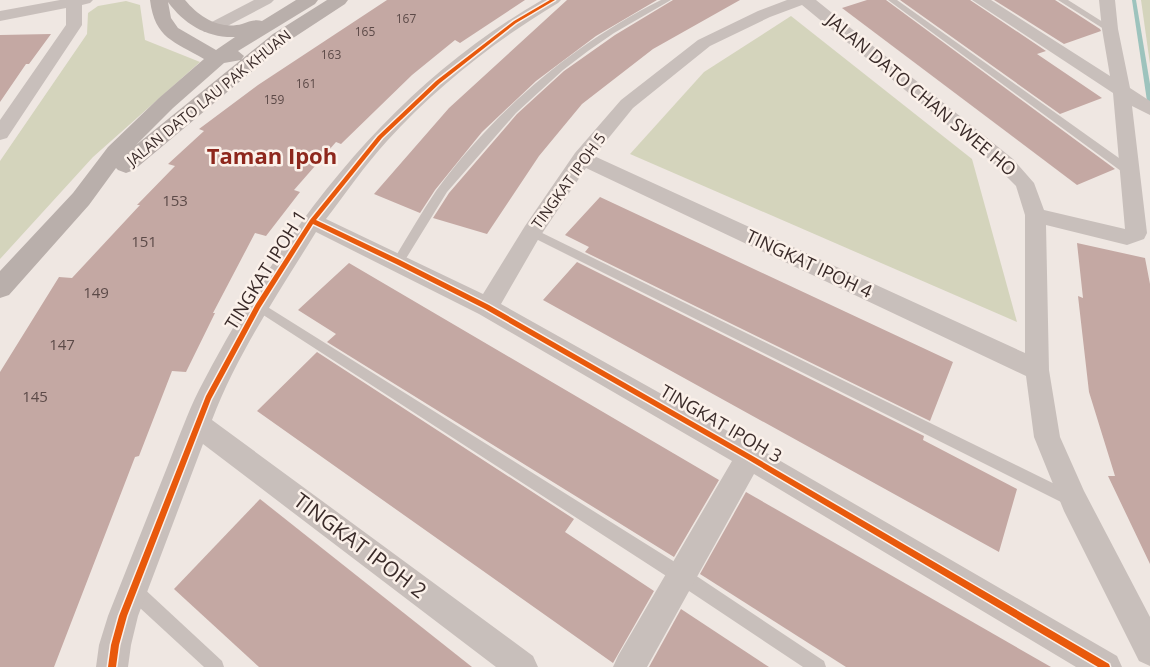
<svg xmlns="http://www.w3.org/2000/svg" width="1150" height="667" font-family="'Open Sans',sans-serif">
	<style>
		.green { fill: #d4d4bc }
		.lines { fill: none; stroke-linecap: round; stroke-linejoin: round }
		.stream { fill: #9dc3bd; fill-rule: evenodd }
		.building { fill: #c4a8a3 }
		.service { fill: #c8bfbb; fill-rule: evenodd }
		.minor { fill: #c8bfbb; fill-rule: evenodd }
		.secondary { fill: #b9afab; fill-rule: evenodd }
		.cycleway-casing { stroke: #fbf1ea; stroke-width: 3 }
		.cycleway { fill: #e8590c; fill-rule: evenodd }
		.labels { text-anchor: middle; stroke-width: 5; stroke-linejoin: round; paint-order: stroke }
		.far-number-label { font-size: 12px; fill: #5c4a48 }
		.far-street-label { font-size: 15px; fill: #3a2b29; stroke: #fbf1ea }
		.number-label { font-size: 15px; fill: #5c4a48 }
		.street-label { font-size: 18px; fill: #3a2b29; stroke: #fbf1ea }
		.near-street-label { font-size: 21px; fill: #3a2b29; stroke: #fbf1ea }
		.district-label { font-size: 22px; font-weight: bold; fill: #8e271c; stroke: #fbf1ea }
	</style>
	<rect width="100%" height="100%" fill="#efe7e2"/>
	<g class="green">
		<path d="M1141 0H1150V64Z"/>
		<path d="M126 1 140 5 145 40 200 62 93 157 0 259V161L87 34 88 13 98 6Z"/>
		<path d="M791 16 972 159 1017 322 630 154 704 72Z"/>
	</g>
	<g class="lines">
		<path class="stream" d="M1132 0H1136L1150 84V103L1147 101Z"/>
	</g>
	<g class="building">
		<path d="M387 0H525L460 43 455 40 412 75 341 144 336 142 294 190 300 192 266 236 255 233 213 313H215L186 372 172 371 139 456 135 457 54 667H0V372L59 277 72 278 140 205H137L175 166 168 164 204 131 199 129 258 85Z"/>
		<path d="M567 0H657L596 36 536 81 482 132 435 190 420 213 374 194 449 108Z"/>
		<path d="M673 0H740L653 49 582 104 539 156 487 234 433 218 449 193 517 114 564 71 615 35Z"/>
		<path d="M867 0H886L1115 169 1077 185 842 8Z"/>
		<path d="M900 0H970L1046 51 1037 54 1102 98 1060 114Z"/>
		<path d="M994 0H1055L1100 29 1101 31 1064 44Z"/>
		<path d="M51 34 29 64H26L0 102V35Z"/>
		<path d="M600 197 953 362 930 421 585 252 589 247 565 235Z"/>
		<path d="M1077 243 1145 258 1150 284V564L1108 476H1115L1089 392 1078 296 1083 298Z"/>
		<path d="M577 262 924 436 923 440 1017 489 999 552 543 300Z"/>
		<path d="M349 263 719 480 674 557 327 342 336 334 298 310Z"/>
		<path d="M317 352 574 519 565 532 654 591 613 663 257 411Z"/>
		<path d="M746 492 1051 667H846L700 574Z"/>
		<path d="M260 499 472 667H259L174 589Z"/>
		<path d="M681 609 769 667H649Z"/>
	</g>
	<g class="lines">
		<g class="service">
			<path d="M661 0H671L614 33 588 51 563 70 516 113 447 192 402 265H394L392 262 394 259C408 236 421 213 436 191 494 111 573 44 661 0Z"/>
			<path d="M888 0H897L1133 168 1134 171 1133 174H1125Z"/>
			<path d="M1058 0H1068L1114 29 1107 31Z"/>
			<path d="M532 228 1077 495 1079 500 1077 505 1072 507 1067 505 528 235 526 232 528 229Z"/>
			<path d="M258 301 686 569 824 661 826 667H803L674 581 254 309 252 306 254 303Z"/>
			<path d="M133 582 139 584 222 661 224 667H204L127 596 125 590 127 584Z"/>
		</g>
		<g class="minor">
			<path d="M60 0H93L90 3 82 5V25L7 138 0 140V120L66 25V8L0 21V11Z"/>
			<path d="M254 0H274L271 3 216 32H204L202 29 204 26Z"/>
			<path d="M542 0H561L558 3C496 40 436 87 387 141 365 165 346 193 326 219L483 294 525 226 575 153 621 100 698 40 758 11 787 0H816L1013 159 1034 183 1044 210 1125 229 1113 93 972 0H991L1110 76 1102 29 1099 0H1115L1118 29 1130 88 1150 101V115L1132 106 1147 233 1144 239 1127 245 1046 225 1049 370 1060 437 1084 491 1150 617V666L1139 661 1064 511 1034 437 1026 376 586 168 539 238 501 304 758 448 1117 656 1122 667H1076L754 474 647 667H613L618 656 732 461 479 314 316 232C279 292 237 354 212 420L533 656 538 667H496L203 444 138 616 131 645 128 667H96L99 645 108 616C128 566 148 515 168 465 178 440 187 414 199 390 280 233 387 89 542 0ZM802 5 991 161 1016 186 1025 215V353L594 156 633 108 710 46 770 17Z"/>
		</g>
		<path class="secondary" d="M150 0H185C199 17 220 30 242 24 249 22 254 19 262 21L296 0H318L315 4 238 51 244 56 241 60 224 63 173 108 136 145 273 34 327 0H348L345 4 287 42 134 170 126 173 118 170 116 168 89 205 9 295 0 298V271L73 193 108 147 159 98 204 59C174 41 155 39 150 0ZM168 2C184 24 207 38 235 37L216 50 178 28 171 18Z"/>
		<g class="cycleway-casing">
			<path id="cycleway" d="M550 0H555L516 23 440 83 382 138 316 220 400 260 489 305 751 455 1109 664 1110 667H1098L747 459 485 309 396 264 313 224 260 308 211 399 127 616 119 645 116 667H108L111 645 119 616 206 396 256 304 310 220 378 136 436 81 514 21Z"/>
		</g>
		<use href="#cycleway" class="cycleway"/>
	</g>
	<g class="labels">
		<g class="far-number-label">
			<text x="406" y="23">167</text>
			<text x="365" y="36">165</text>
			<text x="331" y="59">163</text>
			<text x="306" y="88">161</text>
			<text x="274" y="104">159</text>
		</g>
		<g class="far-street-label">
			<text transform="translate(209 98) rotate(-39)" y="5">JALAN DATO LAU PAK KHUAN</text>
			<text transform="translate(569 181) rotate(-54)" y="5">TINGKAT IPOH 5</text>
		</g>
		<g class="number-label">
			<text x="175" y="206">153</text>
			<text x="144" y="247">151</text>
			<text x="96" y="298">149</text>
			<text x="62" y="350">147</text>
			<text x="35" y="402">145</text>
		</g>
		<g class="street-label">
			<text transform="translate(921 95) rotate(40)" y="6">JALAN DATO CHAN SWEE HO</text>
			<text transform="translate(809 264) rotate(25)" y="6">TINGKAT IPOH 4</text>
			<text transform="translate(266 270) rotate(-58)" y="6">TINGKAT IPOH 1</text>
			<text transform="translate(721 424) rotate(30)" y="6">TINGKAT IPOH 3</text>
		</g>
		<g class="near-street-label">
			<text transform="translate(360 546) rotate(37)" y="7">TINGKAT IPOH 2</text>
		</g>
		<g class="district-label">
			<text x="272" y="164">Taman Ipoh</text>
		</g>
	</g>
</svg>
